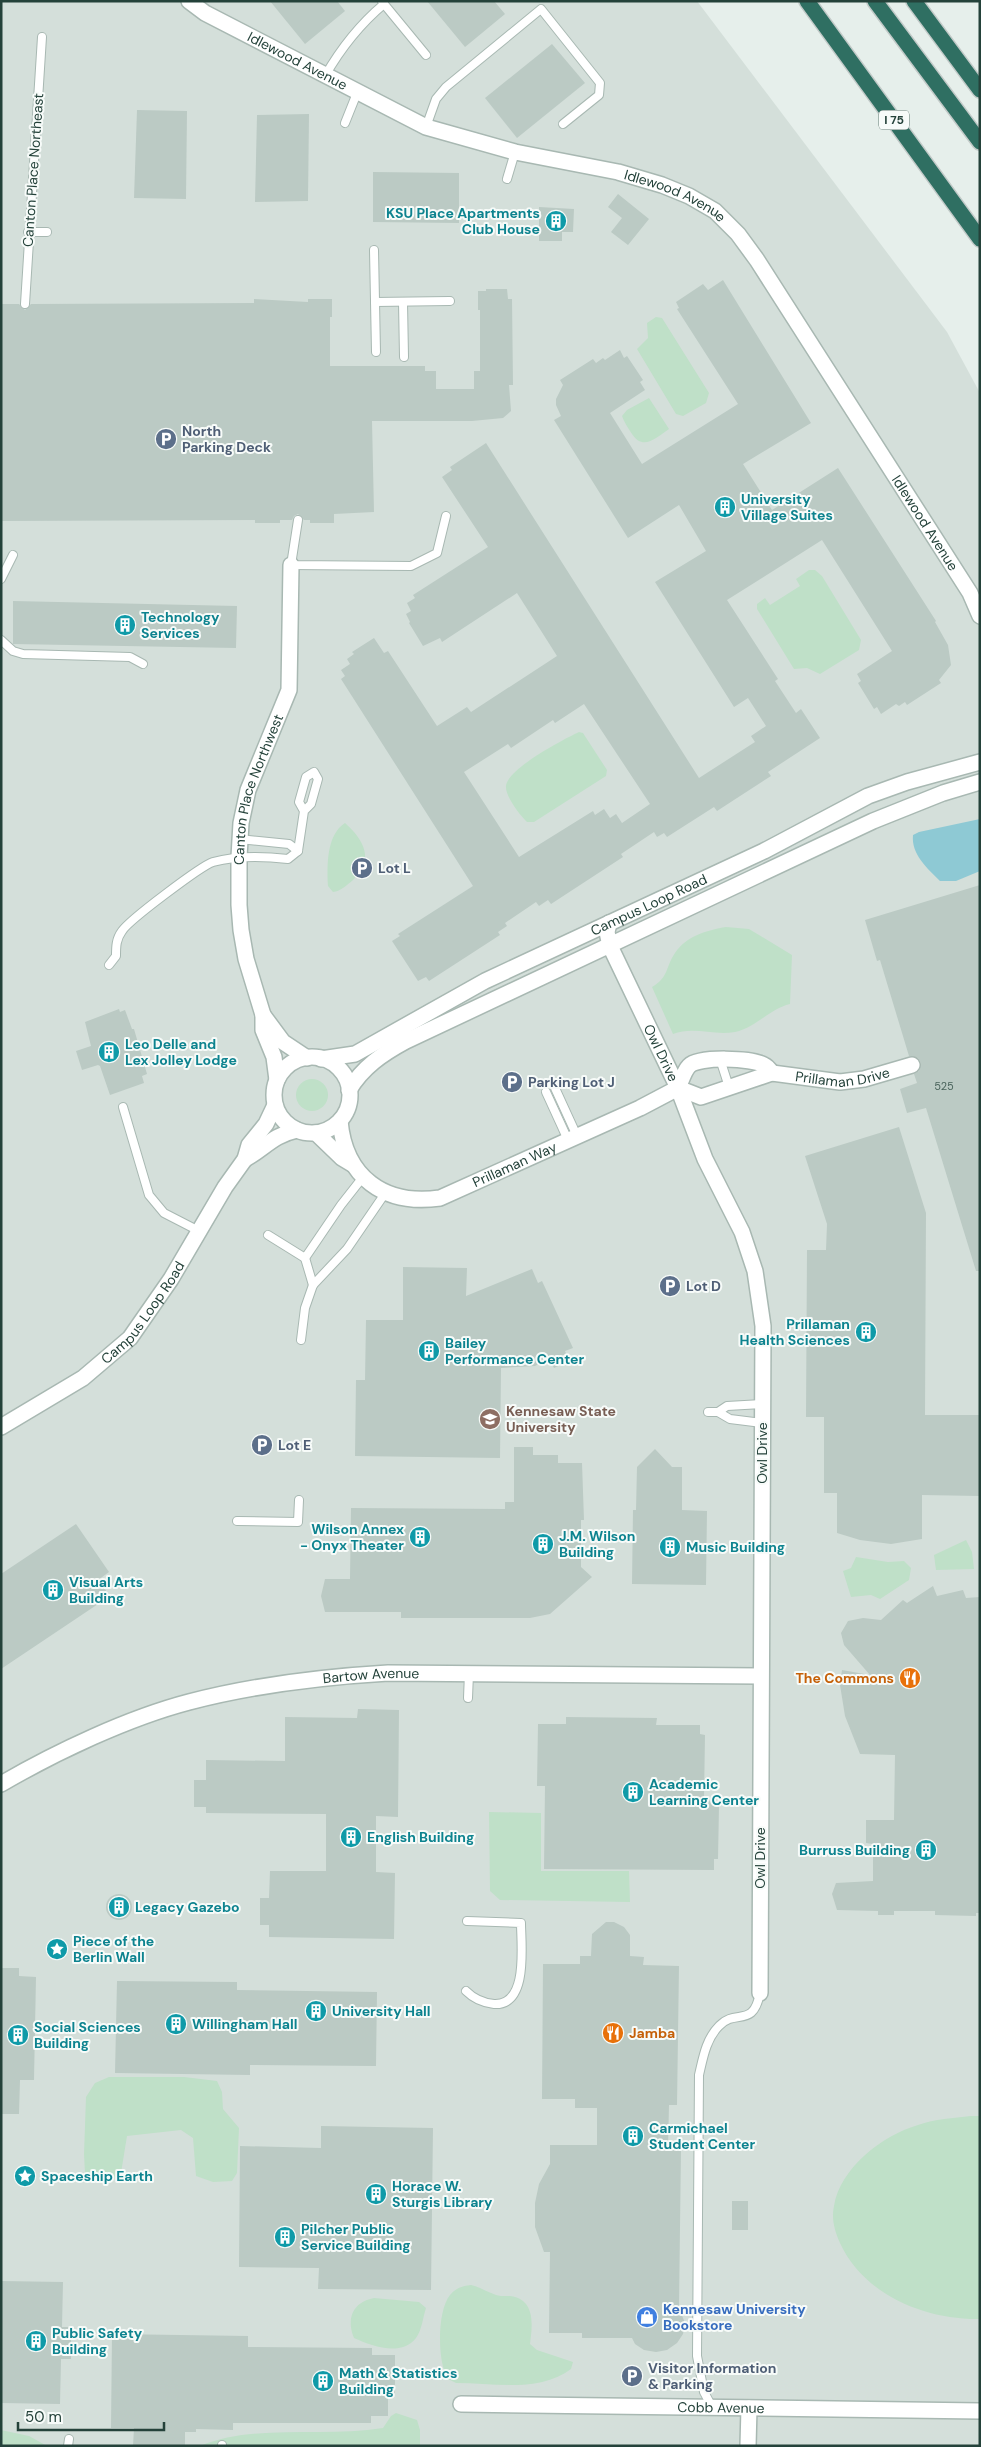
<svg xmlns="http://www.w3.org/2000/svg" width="981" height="2447" font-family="'DM Sans',sans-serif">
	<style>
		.built { fill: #d4dfda }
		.green { fill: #bfe0c8 }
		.water { fill: #8ec9d4 }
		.building { fill: #bbcac4; fill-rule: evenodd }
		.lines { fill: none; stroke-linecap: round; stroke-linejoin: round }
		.service-casing { stroke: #a8b8b2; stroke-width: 10 }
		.minor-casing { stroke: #a8b8b2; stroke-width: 18 }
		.motorway-casing { stroke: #c2cac8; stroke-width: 18 }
		.service { stroke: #fff; stroke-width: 8 }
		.minor { stroke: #fff; stroke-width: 15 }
		.motorway { stroke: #2f6f62; stroke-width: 15 }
		.labels { text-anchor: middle; stroke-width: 4; stroke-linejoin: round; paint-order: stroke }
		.number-label { font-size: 11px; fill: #4a645c }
		.shield { fill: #f7fbf9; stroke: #637a73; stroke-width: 1 }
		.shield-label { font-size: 12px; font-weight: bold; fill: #24423a }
		.street-label { font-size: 14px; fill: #24423a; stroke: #f7fbf9 }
		.culture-label { font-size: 14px; font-weight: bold; fill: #0d838f; stroke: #f7fbf9; text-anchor: start }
		.service-label { font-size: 14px; font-weight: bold; fill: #4e5e75; stroke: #f7fbf9; text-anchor: start }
		.education-label { font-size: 14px; font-weight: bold; fill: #785e54; stroke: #f7fbf9; text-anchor: start }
		.food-label { font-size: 14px; font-weight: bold; fill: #c56008; stroke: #f7fbf9; text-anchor: end }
		.shop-label { font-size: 14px; font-weight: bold; fill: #366cbe; stroke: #f7fbf9; text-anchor: start }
	</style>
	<rect width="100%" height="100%" fill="#e6efeb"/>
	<path class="built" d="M1 1H697L947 332 980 393V2446H1Z"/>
	<g class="green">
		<path d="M656 317 662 318 709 393 706 403 683 416 676 414 637 349 648 338 647 323Z"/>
		<path d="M649 398 669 429C656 438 643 451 632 434 628 428 624 422 622 416L627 410Z"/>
		<path d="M809 570H815L822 576 861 640 859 650 820 674 807 668 794 669 757 609V604L765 598 770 605 800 586 796 579Z"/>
		<path d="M579 732 583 733 607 770 606 776 534 822H527C520 815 505 796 506 786 507 769 564 739 579 732Z"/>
		<path d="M345 823C364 840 375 860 353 880 347 885 341 891 333 892L328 886C327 867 326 835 345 823Z"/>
		<path d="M726 927 749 929 792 955 790 1004C769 1009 756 1028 735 1032 713 1036 694 1026 673 1034L652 987C669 977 665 968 675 953 686 936 708 930 726 927Z"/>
		<circle cx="312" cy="1095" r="16"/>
		<path d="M966 1540 972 1552 974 1569 936 1570 934 1555Z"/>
		<path d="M856 1557 888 1562 904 1561 911 1568 909 1580 880 1599 871 1595 851 1597 843 1571 851 1568Z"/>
		<path d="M489 1812 541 1813V1871H629L630 1902 500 1900 490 1891Z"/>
		<path d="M109 2077H184L217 2081 222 2092 223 2109 239 2128 237 2173 232 2181 213 2182 196 2176 193 2138 181 2130 127 2136 121 2173 112 2181 96 2179 85 2173 84 2154 86 2097 95 2083Z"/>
		<path d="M971 2116H980V2319C925 2320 864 2295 840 2243 835 2232 831 2219 834 2206 840 2168 883 2135 918 2125 935 2119 953 2118 971 2116Z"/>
		<path d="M471 2285C480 2287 487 2292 496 2295 502 2297 509 2295 515 2297 536 2303 532 2328 530 2344L537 2350 573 2362 571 2369C539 2393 494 2383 456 2383L448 2379C437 2362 437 2311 450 2295 456 2288 462 2286 471 2285Z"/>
		<path d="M374 2298 419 2302 426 2308C423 2317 422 2330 416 2338 401 2357 372 2346 354 2338 346 2318 353 2302 374 2298Z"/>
		<path d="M396 2413 417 2420 420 2430V2446H200C256 2423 324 2438 383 2428L391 2416Z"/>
		<path d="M1 2430 29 2436 47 2446H1Z"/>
	</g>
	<path class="water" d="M980 819V871L956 881H940C927 868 911 854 913 835L919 832Z"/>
	<g class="building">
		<path d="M270 1H337L345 11 305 44Z"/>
		<path d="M427 1H494L505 14 465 47Z"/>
		<path d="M552 44 585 83 517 138 485 98Z"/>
		<path d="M137 110 187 111 186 199 134 198Z"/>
		<path d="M309 114 308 201 255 202 257 115Z"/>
		<path d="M373 172 459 173V223L373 222Z"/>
		<path d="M618 194 649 219 628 245 611 232 622 218 608 207Z"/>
		<path d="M539 207 574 209 573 232H562V241H539Z"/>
		<path d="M723 280 811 423 743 464 772 510 838 468 936 621 935 622 948 645 951 665 939 680 941 683 907 705 905 702 899 706 896 704 881 714 877 707 874 709 858 683 861 681 857 674 892 651 822 540 727 600 778 679 775 681 796 713 801 709 820 738 768 772 771 776 717 811 714 807 667 837 664 833 657 837 654 832 621 854 623 857 551 904 548 900 539 906 536 902 505 923 507 926 498 932 500 935 429 981 426 977 418 981 392 941 400 936 398 934 473 886 341 679 345 676 341 670 350 664 347 659 354 654 352 652 374 638 384 653 388 651 437 726 467 707 471 712 557 656 517 593 442 642 440 638 423 646 409 623 410 622 406 614 411 611 407 603 415 598 413 595 488 547 442 477 452 470 450 467 486 443 699 778 755 742 751 736 766 726 748 698 734 707 655 582 706 551 679 505 628 538 554 420 561 416 556 405V399L563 385 560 380 593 359 596 363 603 358 605 360 620 350 624 358 627 356 643 380 640 382 645 390 610 413 642 464 738 404 677 309 679 308 676 302 703 284 708 290ZM584 704 650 804 622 823 616 814 610 818 604 809 595 815 593 811 519 857 464 772 508 744 511 748 553 720 555 723Z"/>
		<path d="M486 289H507L508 299H512L513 385H509L511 411 503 418 472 421H372L374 512 334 514V523H310V520H304L298 514 294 516 292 520H280V523H255V520L1 521V304H19L25 310 31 304 254 303V299L308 302V299H332V317H330V366H425V371H436V389H474V371H480V310H478V291H486Z"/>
		<path d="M13 601 237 606 236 648 13 644Z"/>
		<path d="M980 885V1271H976L926 1108 907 1113 900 1089 917 1083 914 1074 919 1071 921 1063 918 1058 909 1056 880 960 877 961 865 920Z"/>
		<path d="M119 1009 120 1012 125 1010 132 1029H134L147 1074 142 1076 144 1083 110 1095 100 1066 98 1065 82 1070 76 1051 91 1046 85 1022Z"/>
		<path d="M899 1127 926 1213 925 1415H980V1496L922 1495V1539L891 1544 860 1540 837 1533V1493H824V1417H806L807 1250H826L827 1224 805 1156Z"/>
		<path d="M403 1267 467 1268 466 1296 532 1269 538 1283 542 1281 573 1348 565 1351 569 1361 554 1368 549 1358 535 1366 501 1368 500 1458 355 1456 356 1380H365L366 1320H403Z"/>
		<path d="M514 1447H533V1455H558V1463H582L584 1520H581V1567L592 1577 550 1614 530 1618H401V1612H325L321 1596 325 1579H350L351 1508 505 1509V1502H514Z"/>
		<path d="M655 1449 672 1467H682V1510L707 1511 706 1585 632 1584 633 1510H636L637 1467Z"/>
		<path d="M76 1524 109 1572 98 1580 110 1596 1 1669V1574Z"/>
		<path d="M933 1586 937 1596 963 1590 966 1598 980 1597V1913H976V1916L935 1915V1911H894V1915H878V1911L837 1910 832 1894 836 1883 873 1881V1844L866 1843V1820H894L895 1755 860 1754 845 1716 840 1685 842 1670 870 1675 844 1645 841 1633 848 1621 863 1618 881 1620 903 1600 907 1603Z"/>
		<path d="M358 1709 399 1710 398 1817 376 1816V1872L395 1873 394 1939 269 1937V1925H260V1898H269L270 1871H326V1814L206 1813V1807H194V1780H206V1760L285 1761V1717L357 1718Z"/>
		<path d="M566 1717 657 1718 656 1725H700V1734L705 1735 704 1798 716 1799V1806H719L718 1859H714V1870L544 1869 545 1786H537L538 1724H566Z"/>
		<circle cx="119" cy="1907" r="13"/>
		<path d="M606 1922H614L624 1927 630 1935V1956L644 1957 643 1965 679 1966 677 2105H669L668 2147H681L679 2308 685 2323 683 2334 677 2343 667 2350 656 2352 644 2350 635 2344 632 2338H582V2333H549L550 2252H544L535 2227V2203L539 2184 550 2164V2145H597V2108H575V2099H542L543 1964H580V1956H591L592 1934Z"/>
		<path d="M1 1968H19V1976L36 1977 34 2080H20L19 2114H1Z"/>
		<path d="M117 1981 237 1982V1990L377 1992 376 2066 250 2065V2075L115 2073Z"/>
		<path d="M321 2126 433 2128 431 2290 318 2289 319 2268 239 2267 240 2146 321 2148Z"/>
		<rect x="732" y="2201" width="16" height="29"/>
		<path d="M1 2281 63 2282 62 2327H71V2359H61L60 2404 1 2403Z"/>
		<path d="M112 2334 248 2336V2347L372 2348V2355H395V2396H388V2416H371V2423H233V2430L196 2429V2432H185V2446H133L134 2428H111Z"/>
	</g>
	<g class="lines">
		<g class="service-casing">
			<g id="service">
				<path d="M384 4 426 55"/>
				<path d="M325 76C341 48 359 25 384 4L382 1"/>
				<path d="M345 123 357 93"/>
				<path d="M426 127 436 99 446 87 541 9 600 83 599 95 563 124"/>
				<path d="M507 179 515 152"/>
				<path d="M28 232H47"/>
				<path d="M374 250 376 352"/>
				<path d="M375 302 450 301"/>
				<path d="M403 302 404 357"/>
				<path d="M25 304 42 37"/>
				<path d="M298 520 291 565 411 566 437 553 446 516"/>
				<path d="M1 579 13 555"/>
				<path d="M1 640 13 651 23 654 130 657 143 664"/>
				<path d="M239 839 289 844 298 851"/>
				<path d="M109 965 116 956C116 947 116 939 122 931 129 920 201 866 213 862 238 855 263 856 288 859L298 851 304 811 311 804 318 779 314 772 306 777 299 802 304 811"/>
				<path d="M720 1059 729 1087"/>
				<path d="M555 1088 577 1136"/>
				<path d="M546 1092 568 1140"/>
				<path d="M123 1107 149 1195 164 1213 199 1231"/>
				<path d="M268 1235 305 1258 341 1205 363 1177"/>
				<path d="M305 1258 313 1285"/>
				<path d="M301 1340 305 1308 313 1285 347 1249 386 1192"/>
				<path d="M762 1404 727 1406 718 1412 730 1419 762 1423"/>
				<path d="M708 1412H718"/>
				<path d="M237 1521 298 1522 299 1500"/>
				<path d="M468 1698 469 1673"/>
				<path d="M466 1991C474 1999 484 2003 494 2004 529 2006 521 1944 521 1923L467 1921"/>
				<path d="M712 2407 704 2392 697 2356 699 2075C703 2058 706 2039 719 2026 736 2008 753 2029 760 1993"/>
				<path d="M68 2446 69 2439"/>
				<path d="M222 2446V2445"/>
			</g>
		</g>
		<g class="minor-casing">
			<g id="minor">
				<path id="s1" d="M189 1 205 13 426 127 515 152 618 172 662 185 689 196 715 211 738 234 757 260 970 593 980 616"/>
				<path id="s2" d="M609 923 607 932 610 946 678 1088 705 1159 742 1232 755 1271 763 1326 760 1993"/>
				<path d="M263 1015 283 1042 307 1058"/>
				<circle cx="312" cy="1095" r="38"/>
				<path id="s3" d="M321 1059 355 1054 485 981 764 851 868 796 907 782 980 762"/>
				<path id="s4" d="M277 1080 274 1057 263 1030V1015L246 959 241 930 239 905V857L241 823 248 790 289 690 291 565"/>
				<path id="s5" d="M678 1088 701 1097 772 1073 840 1082 864 1079 912 1065"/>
				<path d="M678 1088C681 1082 684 1071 689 1066 699 1056 752 1058 764 1065 767 1066 770 1070 772 1073"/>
				<path d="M349 1090C363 1067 382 1054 406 1041L873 821 943 793 980 782"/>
				<path id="s6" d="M340 1121C345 1177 384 1206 440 1198L640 1108 678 1088"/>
				<path d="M316 1133 342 1158 352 1164"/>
				<path d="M245 1159C266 1148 271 1136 297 1130"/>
				<path id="s7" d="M1 1427 83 1378 130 1338 171 1279 225 1187 245 1159 249 1145 266 1124 275 1105"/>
				<path id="s8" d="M1 1784C56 1752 128 1718 189 1702 254 1685 321 1677 388 1673L760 1676"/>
				<path id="s9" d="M461 2404 980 2411"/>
				<path d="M748 2446 749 2408"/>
			</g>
		</g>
		<g class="motorway-casing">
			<g id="motorway">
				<path d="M807 1 980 239"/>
				<path d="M875 1 980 142"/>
				<path d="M914 1 980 90"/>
			</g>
		</g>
		<use href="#service" class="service"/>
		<use href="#minor" class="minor"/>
		<use href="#motorway" class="motorway"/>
	</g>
	<defs>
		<g id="building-disc" transform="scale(1.125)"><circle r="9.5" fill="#0f9aa8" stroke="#f7fbf9"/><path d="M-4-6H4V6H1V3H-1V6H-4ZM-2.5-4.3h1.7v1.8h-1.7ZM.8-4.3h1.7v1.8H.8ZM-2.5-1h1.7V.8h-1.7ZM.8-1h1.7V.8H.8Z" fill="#fff"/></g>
		<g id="parking-disc" transform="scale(1.125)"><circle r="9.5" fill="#5c6f8a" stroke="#f7fbf9"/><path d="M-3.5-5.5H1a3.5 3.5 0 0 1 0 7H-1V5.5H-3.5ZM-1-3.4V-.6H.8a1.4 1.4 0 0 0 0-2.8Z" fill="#fff"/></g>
		<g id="university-disc" transform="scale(1.125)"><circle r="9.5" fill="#8d6e63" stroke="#f7fbf9"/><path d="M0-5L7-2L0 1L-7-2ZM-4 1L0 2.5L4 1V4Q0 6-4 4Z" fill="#fff"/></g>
		<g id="restaurant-disc" transform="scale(1.125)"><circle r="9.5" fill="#e8710a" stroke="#f7fbf9"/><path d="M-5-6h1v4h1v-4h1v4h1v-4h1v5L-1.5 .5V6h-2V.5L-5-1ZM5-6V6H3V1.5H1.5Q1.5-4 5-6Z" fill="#fff"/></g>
		<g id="sight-disc" transform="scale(1.125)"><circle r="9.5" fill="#0f9aa8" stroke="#f7fbf9"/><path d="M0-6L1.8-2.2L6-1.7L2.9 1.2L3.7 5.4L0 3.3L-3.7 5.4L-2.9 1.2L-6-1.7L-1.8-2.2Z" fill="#fff"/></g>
		<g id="shop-disc" transform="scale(1.125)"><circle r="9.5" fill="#3f7fe0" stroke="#f7fbf9"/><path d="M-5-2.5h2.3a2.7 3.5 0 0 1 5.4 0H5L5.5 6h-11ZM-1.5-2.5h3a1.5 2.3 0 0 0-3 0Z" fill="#fff"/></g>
	</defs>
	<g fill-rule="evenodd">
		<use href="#building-disc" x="556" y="221"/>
		<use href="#parking-disc" x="166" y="439"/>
		<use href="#building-disc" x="725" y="507"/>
		<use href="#building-disc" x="125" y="625"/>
		<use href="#parking-disc" x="362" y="868"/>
		<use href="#building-disc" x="109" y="1052"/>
		<use href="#parking-disc" x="512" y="1082"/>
		<use href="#parking-disc" x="670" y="1286"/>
		<use href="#building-disc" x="866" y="1332"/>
		<use href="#building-disc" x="429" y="1351"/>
		<use href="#university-disc" x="490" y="1419"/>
		<use href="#parking-disc" x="262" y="1445"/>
		<use href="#building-disc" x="420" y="1537"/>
		<use href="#building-disc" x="543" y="1544"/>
		<use href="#building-disc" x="670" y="1547"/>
		<use href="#building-disc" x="53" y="1590"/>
		<use href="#restaurant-disc" x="910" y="1678"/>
		<use href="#building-disc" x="633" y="1792"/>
		<use href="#building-disc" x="351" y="1837"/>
		<use href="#building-disc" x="926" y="1850"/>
		<use href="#building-disc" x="119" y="1907"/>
		<use href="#sight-disc" x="57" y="1949"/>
		<use href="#building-disc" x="316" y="2011"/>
		<use href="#building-disc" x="176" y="2024"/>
		<use href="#restaurant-disc" x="613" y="2033"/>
		<use href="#building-disc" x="18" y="2035"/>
		<use href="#building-disc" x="633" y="2136"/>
		<use href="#sight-disc" x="25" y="2176"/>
		<use href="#building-disc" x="376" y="2194"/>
		<use href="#building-disc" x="285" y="2237"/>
		<use href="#shop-disc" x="647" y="2317"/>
		<use href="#building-disc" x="36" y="2341"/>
		<use href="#parking-disc" x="632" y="2376"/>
		<use href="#building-disc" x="323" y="2381"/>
	</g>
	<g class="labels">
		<g class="number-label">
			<text x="944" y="1090">525</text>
		</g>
		<rect class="shield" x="879" y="110.5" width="30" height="19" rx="4"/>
		<g class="shield-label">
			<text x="894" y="124">I 75</text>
		</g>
		<g class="street-label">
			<text dy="5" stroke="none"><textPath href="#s1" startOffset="124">Idlewood Avenue</textPath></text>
			<text transform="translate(33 170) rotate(-86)" y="5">Canton Place Northeast</text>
			<text dy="5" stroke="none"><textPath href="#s1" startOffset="528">Idlewood Avenue</textPath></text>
			<text dy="5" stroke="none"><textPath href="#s1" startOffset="948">Idlewood Avenue</textPath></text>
			<text dy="5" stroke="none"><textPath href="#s4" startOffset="299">Canton Place Northwest</textPath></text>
			<text dy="5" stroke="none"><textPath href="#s3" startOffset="364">Campus Loop Road</textPath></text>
			<text dy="5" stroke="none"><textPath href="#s2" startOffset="142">Owl Drive</textPath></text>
			<text dy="5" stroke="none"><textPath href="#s5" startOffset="171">Prillaman Drive</textPath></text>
			<text dy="5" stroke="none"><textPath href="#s6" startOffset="226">Prillaman Way</textPath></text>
			<text dy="5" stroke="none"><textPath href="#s7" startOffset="185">Campus Loop Road</textPath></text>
			<text transform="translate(762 1453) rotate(-90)" y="5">Owl Drive</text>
			<text dy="5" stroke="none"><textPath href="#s8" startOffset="390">Bartow Avenue</textPath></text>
			<text transform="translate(760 1858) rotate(-90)" y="5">Owl Drive</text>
			<text dy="5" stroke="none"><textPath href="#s9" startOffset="260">Cobb Avenue</textPath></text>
		</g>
		<g class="culture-label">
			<text x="540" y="218" text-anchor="end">KSU Place Apartments<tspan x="540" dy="16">Club House</tspan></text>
			<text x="741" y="504">University<tspan x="741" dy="16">Village Suites</tspan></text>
			<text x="141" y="622">Technology<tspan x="141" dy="16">Services</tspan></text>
			<text x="125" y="1049">Leo Delle and<tspan x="125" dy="16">Lex Jolley Lodge</tspan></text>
			<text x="850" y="1329" text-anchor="end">Prillaman<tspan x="850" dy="16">Health Sciences</tspan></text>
			<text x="445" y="1348">Bailey<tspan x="445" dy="16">Performance Center</tspan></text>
			<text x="404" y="1534" text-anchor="end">Wilson Annex<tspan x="404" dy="16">- Onyx Theater</tspan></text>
			<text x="559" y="1541">J.M. Wilson<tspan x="559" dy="16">Building</tspan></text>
			<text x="686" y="1552">Music Building</text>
			<text x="69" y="1587">Visual Arts<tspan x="69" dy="16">Building</tspan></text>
			<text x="649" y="1789">Academic<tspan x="649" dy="16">Learning Center</tspan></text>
			<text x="367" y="1842">English Building</text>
			<text x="910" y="1855" text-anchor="end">Burruss Building</text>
			<text x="135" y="1912">Legacy Gazebo</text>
			<text x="73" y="1946">Piece of the<tspan x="73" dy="16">Berlin Wall</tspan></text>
			<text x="332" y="2016">University Hall</text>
			<text x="192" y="2029">Willingham Hall</text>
			<text x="34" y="2032">Social Sciences<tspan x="34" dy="16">Building</tspan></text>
			<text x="649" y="2133">Carmichael<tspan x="649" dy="16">Student Center</tspan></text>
			<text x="41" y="2181">Spaceship Earth</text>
			<text x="392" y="2191">Horace W.<tspan x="392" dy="16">Sturgis Library</tspan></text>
			<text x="301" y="2234">Pilcher Public<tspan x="301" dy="16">Service Building</tspan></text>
			<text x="52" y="2338">Public Safety<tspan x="52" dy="16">Building</tspan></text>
			<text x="339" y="2378">Math &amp; Statistics<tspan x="339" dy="16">Building</tspan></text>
		</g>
		<g class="service-label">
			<text x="182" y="436">North<tspan x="182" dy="16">Parking Deck</tspan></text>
			<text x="378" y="873">Lot L</text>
			<text x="528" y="1087">Parking Lot J</text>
			<text x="686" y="1291">Lot D</text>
			<text x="278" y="1450">Lot E</text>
			<text x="648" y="2373">Visitor Information<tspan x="648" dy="16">&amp; Parking</tspan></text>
		</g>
		<g class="education-label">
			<text x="506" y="1416">Kennesaw State<tspan x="506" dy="16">University</tspan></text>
		</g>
		<g class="food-label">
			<text x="894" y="1683">The Commons</text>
			<text x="629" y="2038" text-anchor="start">Jamba</text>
		</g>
		<g class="shop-label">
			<text x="663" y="2314">Kennesaw University<tspan x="663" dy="16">Bookstore</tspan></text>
		</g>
	</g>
	<rect width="981" height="2447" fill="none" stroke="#24423a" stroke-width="5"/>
	<path d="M18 2422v8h146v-8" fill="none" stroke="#24423a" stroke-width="2.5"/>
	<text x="25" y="2422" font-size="15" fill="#24423a" stroke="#f7fbf9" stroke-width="4" paint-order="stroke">50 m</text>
</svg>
